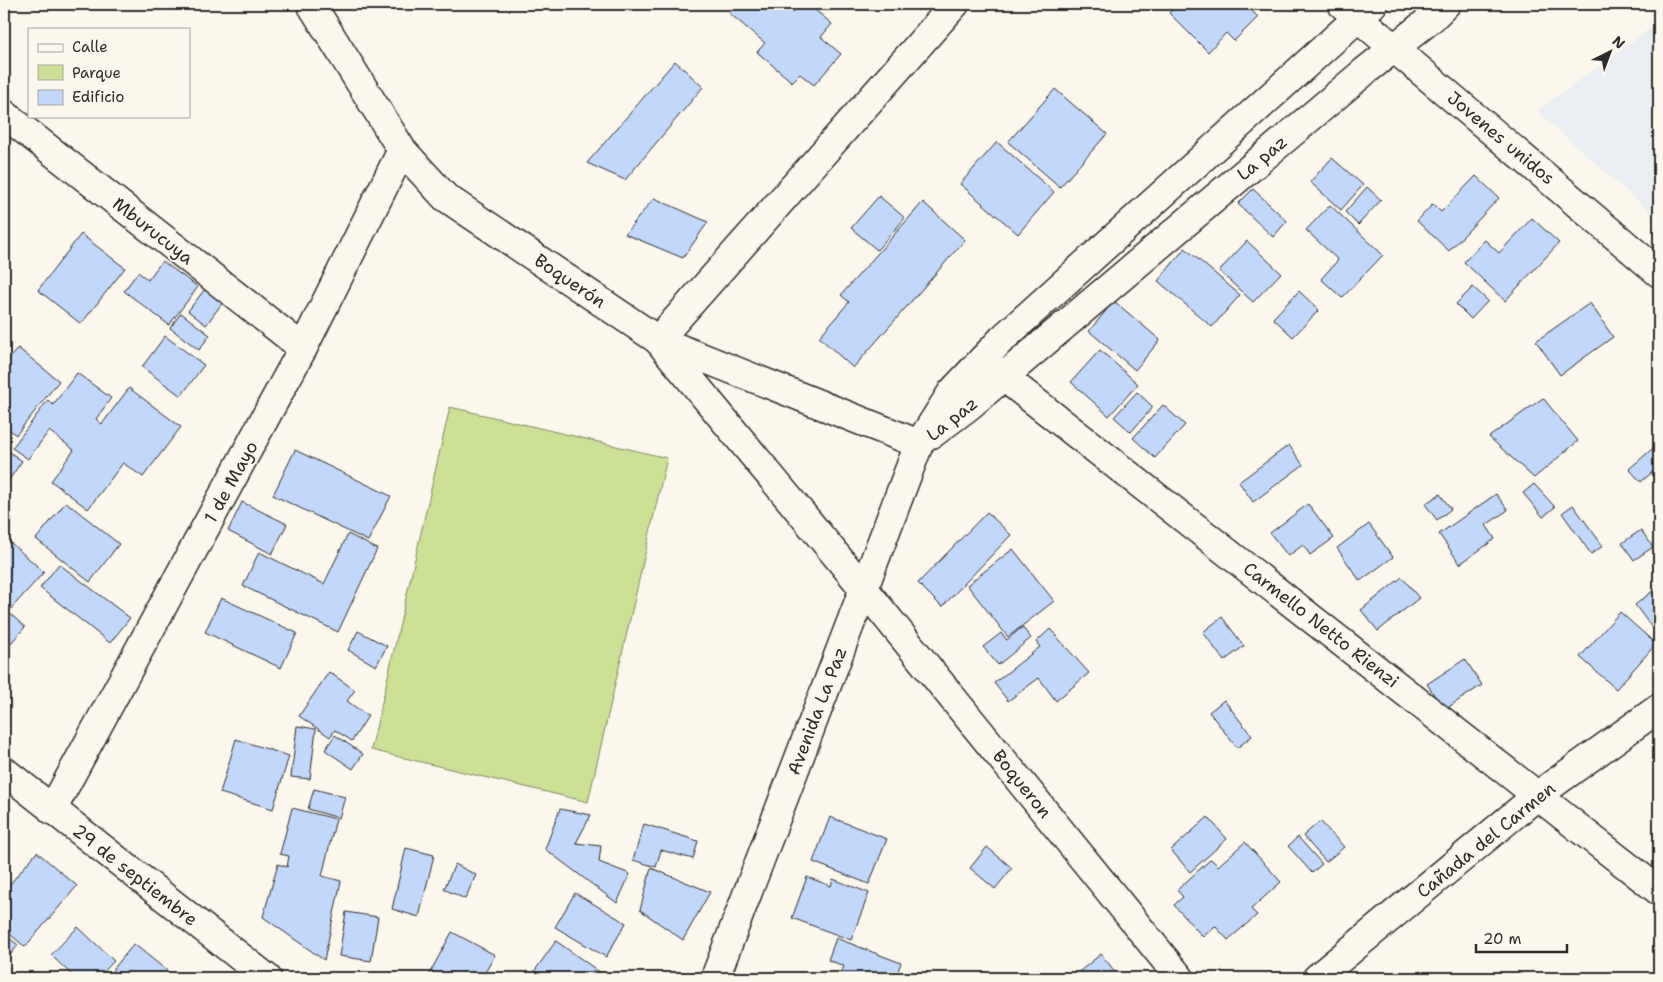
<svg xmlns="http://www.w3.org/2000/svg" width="1663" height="982" font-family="'Shantell Sans',sans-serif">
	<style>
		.built { fill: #eaedf1 }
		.green { fill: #cde196; stroke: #7c8660 }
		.building { fill: #c1d7fc; stroke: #2b2b2b }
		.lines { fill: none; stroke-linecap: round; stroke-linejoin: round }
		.minor-casing { stroke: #2b2b2b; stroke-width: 31 }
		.minor { stroke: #fbf7ec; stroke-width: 28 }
		.labels { text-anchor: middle; stroke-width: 4; stroke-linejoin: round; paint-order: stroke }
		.street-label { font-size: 18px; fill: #2b2b2b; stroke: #fbf7ec }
	</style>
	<rect width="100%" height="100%" fill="#fbf7ec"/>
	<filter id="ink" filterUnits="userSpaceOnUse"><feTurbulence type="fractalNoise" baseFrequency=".02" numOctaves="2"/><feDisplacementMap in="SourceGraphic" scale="10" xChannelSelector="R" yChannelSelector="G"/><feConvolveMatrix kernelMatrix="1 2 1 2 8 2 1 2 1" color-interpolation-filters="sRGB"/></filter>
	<g filter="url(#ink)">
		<path class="built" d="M1659 22V220L1537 111Z"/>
		<path class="green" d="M450 407 667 458 588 802 371 750Z"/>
		<g class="building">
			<path d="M737 4H783L793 12 800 4H808L832 24 821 37 841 54 814 85 800 74 792 82 757 52 765 43 729 13Z"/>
			<path d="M1178 4H1256L1250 9 1258 17 1234 41 1226 33 1208 52 1169 13Z"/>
			<path d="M675 61 703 87 625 180 587 163Z"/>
			<path d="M1055 89 1107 134 1060 187 1008 142Z"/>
			<path d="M997 142 1054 192 1018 234 960 184Z"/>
			<path d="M1332 158 1363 185 1341 210 1310 182Z"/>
			<path d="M1476 176 1499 198 1449 251 1417 221 1433 204 1441 212Z"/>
			<path d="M1367 187 1381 200 1358 225 1345 212Z"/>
			<path d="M1253 189 1287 221 1273 237 1238 204Z"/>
			<path d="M879 196 905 218 877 250 851 228Z"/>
			<path d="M654 198 708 222 683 258 625 234Z"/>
			<path d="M923 202 965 240 853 368 819 337 849 302 841 295Z"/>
			<path d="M1330 205 1383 255 1342 298 1321 279 1338 260 1306 230Z"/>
			<path d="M1532 218 1559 243 1505 301 1464 262 1485 240 1499 253Z"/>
			<path d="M81 234 125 268 81 324 38 290Z"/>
			<path d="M1247 241 1281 273 1253 302 1219 271Z"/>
			<path d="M1185 248 1240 295 1212 327 1158 281Z"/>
			<path d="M162 261 198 287 169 325 124 291 138 272 148 280Z"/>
			<path d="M1473 287 1488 301 1471 319 1456 304Z"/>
			<path d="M205 289 223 302 206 325 188 311Z"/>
			<path d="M1299 291 1319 310 1293 337 1273 318Z"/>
			<path d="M1114 301 1160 340 1135 370 1089 331Z"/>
			<path d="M1590 303 1613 337 1560 375 1536 341Z"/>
			<path d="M181 313 210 335 199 350 170 328Z"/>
			<path d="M165 336 204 365 181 396 142 367Z"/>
			<path d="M18 348 59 381 16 435 4 425V365Z"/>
			<path d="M1100 350 1138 384 1109 416 1071 382Z"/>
			<path d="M77 373 111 398 96 419 102 424 129 388 181 427 143 477 123 463 88 509 51 481 74 450 49 431 28 459 12 448 48 400 53 405Z"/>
			<path d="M1137 392 1153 407 1131 432 1114 417Z"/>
			<path d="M1543 398 1578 441 1534 478 1489 437Z"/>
			<path d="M1163 405 1185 425 1155 458 1133 438Z"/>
			<path d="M1659 443V466L1641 482 1629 469Z"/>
			<path d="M1289 445 1303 465 1253 502 1239 482Z"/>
			<path d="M4 448 22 461 4 487Z"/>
			<path d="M295 450 391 496 368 541 273 495Z"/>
			<path d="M1534 484 1555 507 1543 517 1523 493Z"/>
			<path d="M1440 494 1451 509 1437 520 1425 504Z"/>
			<path d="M1496 494 1508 510 1486 525 1495 539 1460 564 1439 534Z"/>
			<path d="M66 502 119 544 90 582 36 539Z"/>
			<path d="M242 502 287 524 272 554 228 531Z"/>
			<path d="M1308 504 1334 538 1310 555 1303 545 1288 556 1270 533Z"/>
			<path d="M1573 505 1603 546 1591 554 1562 513Z"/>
			<path d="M4 512 12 519 4 529Z"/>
			<path d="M987 512 1011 535 942 607 918 583Z"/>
			<path d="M1369 524 1393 557 1360 581 1337 548Z"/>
			<path d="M1641 530 1653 547 1634 560 1622 543Z"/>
			<path d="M348 534 377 549 338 632 243 586 259 552 324 584Z"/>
			<path d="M4 537 44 572 8 612 25 627 4 651Z"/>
			<path d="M1013 549 1054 601 1008 637 967 585Z"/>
			<path d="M59 564 130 618 110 643 40 588Z"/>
			<path d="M1402 577 1419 598 1378 631 1361 610Z"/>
			<path d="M1659 586V637L1635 605Z"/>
			<path d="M221 598 297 633 281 668 205 632Z"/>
			<path d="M1620 612 1656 644 1616 689 1580 657Z"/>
			<path d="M1222 617 1244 646 1224 661 1203 632Z"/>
			<path d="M1022 627 1031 638 998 665 983 647 1001 633 1007 640Z"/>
			<path d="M1050 629 1089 673 1056 701 1039 678 1008 701 994 683 1040 647 1036 642Z"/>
			<path d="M358 631 387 646 376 666 348 650Z"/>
			<path d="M1465 659 1482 685 1444 710 1427 684Z"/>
			<path d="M329 672 355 690 347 701 368 716 352 741 335 730 330 737 299 716Z"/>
			<path d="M1224 700 1252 736 1237 748 1209 712Z"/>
			<path d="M297 726 316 729 310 779 291 777Z"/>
			<path d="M335 735 363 754 353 769 325 750Z"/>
			<path d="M236 739 289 756 273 809 220 793Z"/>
			<path d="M314 789 345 797 339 818 308 809Z"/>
			<path d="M292 808 336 819 322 876 341 881 324 960 263 917 278 864 287 867 289 856 280 854Z"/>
			<path d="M560 809 591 815 576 843 601 846 599 862 630 874 617 903 545 849Z"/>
			<path d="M830 817 887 839 869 884 813 862Z"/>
			<path d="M1208 817 1227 839 1190 872 1171 850Z"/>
			<path d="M1320 821 1344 847 1326 862 1303 836Z"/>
			<path d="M644 824 698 841 693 859 661 850 656 867 633 860Z"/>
			<path d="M1298 837 1322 864 1312 873 1288 846Z"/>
			<path d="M1245 842 1281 882 1251 909 1257 915 1228 940 1215 926 1203 937 1174 905 1183 897 1177 890 1211 859 1218 866Z"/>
			<path d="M987 847 1012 868 995 889 970 868Z"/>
			<path d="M406 848 434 855 419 917 392 909Z"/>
			<path d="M37 852 77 886 25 947 4 929V891Z"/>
			<path d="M455 864 476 875 465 899 444 889Z"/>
			<path d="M651 868 710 892 683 940 640 910Z"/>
			<path d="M807 877 831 886 833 879 869 893 851 940 792 918Z"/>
			<path d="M575 893 626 923 606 957 555 927Z"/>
			<path d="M346 912 378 917 371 961 339 956Z"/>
			<path d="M78 927 114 961 98 978H75L51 955Z"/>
			<path d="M452 932 495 955 482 978H427Z"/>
			<path d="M4 934 18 945 8 958 4 955Z"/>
			<path d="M836 938 901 963 895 978H839L844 966 828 960Z"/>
			<path d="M556 941 608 978H534L531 976Z"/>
			<path d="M134 944 176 978H106Z"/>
			<path d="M1101 954 1120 978H1078L1075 975Z"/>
		</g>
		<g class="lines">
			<g class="minor-casing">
				<g id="minor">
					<path d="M311 4 402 150 445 197 658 340 919 444"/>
					<path d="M1342 4 1659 273"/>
					<path d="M4 114 303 348"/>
					<path d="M658 340 864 589 1180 978"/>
					<path d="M658 340 955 4"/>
					<path d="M982 360 1659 891"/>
					<path d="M932 434 969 406 1364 72 1432 18 1446 4"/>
					<path d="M4 771 267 978"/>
					<path d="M52 810 303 348 402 150"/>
					<path d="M715 978 919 444 952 392 1002 339 1373 4"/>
					<path d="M1317 978 1538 795 1659 708"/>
				</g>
			</g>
			<use href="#minor" class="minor"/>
		</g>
	</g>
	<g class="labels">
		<g class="street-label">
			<text transform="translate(1501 138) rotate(40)" y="6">Jovenes unidos</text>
			<text transform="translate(1262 158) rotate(-40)" y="6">La paz</text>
			<text transform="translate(153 231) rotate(38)" y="6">Mburucuya</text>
			<text transform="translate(570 281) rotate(34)" y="6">Boquerón</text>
			<text transform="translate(952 419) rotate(-38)" y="6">La paz</text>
			<text transform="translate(231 482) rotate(-61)" y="6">1 de Mayo</text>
			<text transform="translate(1321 625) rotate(38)" y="6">Carmello Netto Rienzi</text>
			<text transform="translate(817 711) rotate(-69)" y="6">Avenida La Paz</text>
			<text transform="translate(1022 784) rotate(51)" y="6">Boqueron</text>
			<text transform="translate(1486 840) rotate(-39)" y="6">Cañada del Carmen</text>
			<text transform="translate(135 875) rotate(38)" y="6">29 de septiembre</text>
		</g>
	</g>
	<rect width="1663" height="982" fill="none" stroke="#fbf7ec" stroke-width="20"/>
	<rect x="10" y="10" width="1643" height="962" fill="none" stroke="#2b2b2b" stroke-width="2" filter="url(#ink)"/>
	<rect x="28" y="28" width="162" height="90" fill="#fbf7ec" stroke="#a8a59f"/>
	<rect x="38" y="44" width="25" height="8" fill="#fbf7ec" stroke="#a8a59f"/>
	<text x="72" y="52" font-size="15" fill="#2b2b2b">Calle</text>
	<rect x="38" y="65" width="25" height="15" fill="#cde196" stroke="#a8a59f"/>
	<text x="72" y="78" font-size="15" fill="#2b2b2b">Parque</text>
	<rect x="38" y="90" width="25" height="15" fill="#c1d7fc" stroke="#a8a59f"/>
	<text x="72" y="102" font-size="15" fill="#2b2b2b">Edificio</text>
	<g transform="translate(1610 52) rotate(42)" stroke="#fbf7ec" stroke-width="4" paint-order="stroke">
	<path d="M0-4L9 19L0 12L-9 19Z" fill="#2b2b2b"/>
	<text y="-8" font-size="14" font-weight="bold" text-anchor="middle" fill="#2b2b2b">N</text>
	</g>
	<path d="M1476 944v8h91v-8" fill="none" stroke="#2b2b2b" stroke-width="2.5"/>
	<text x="1483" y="944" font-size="15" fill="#2b2b2b" stroke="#fbf7ec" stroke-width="4" paint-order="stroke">20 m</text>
</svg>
